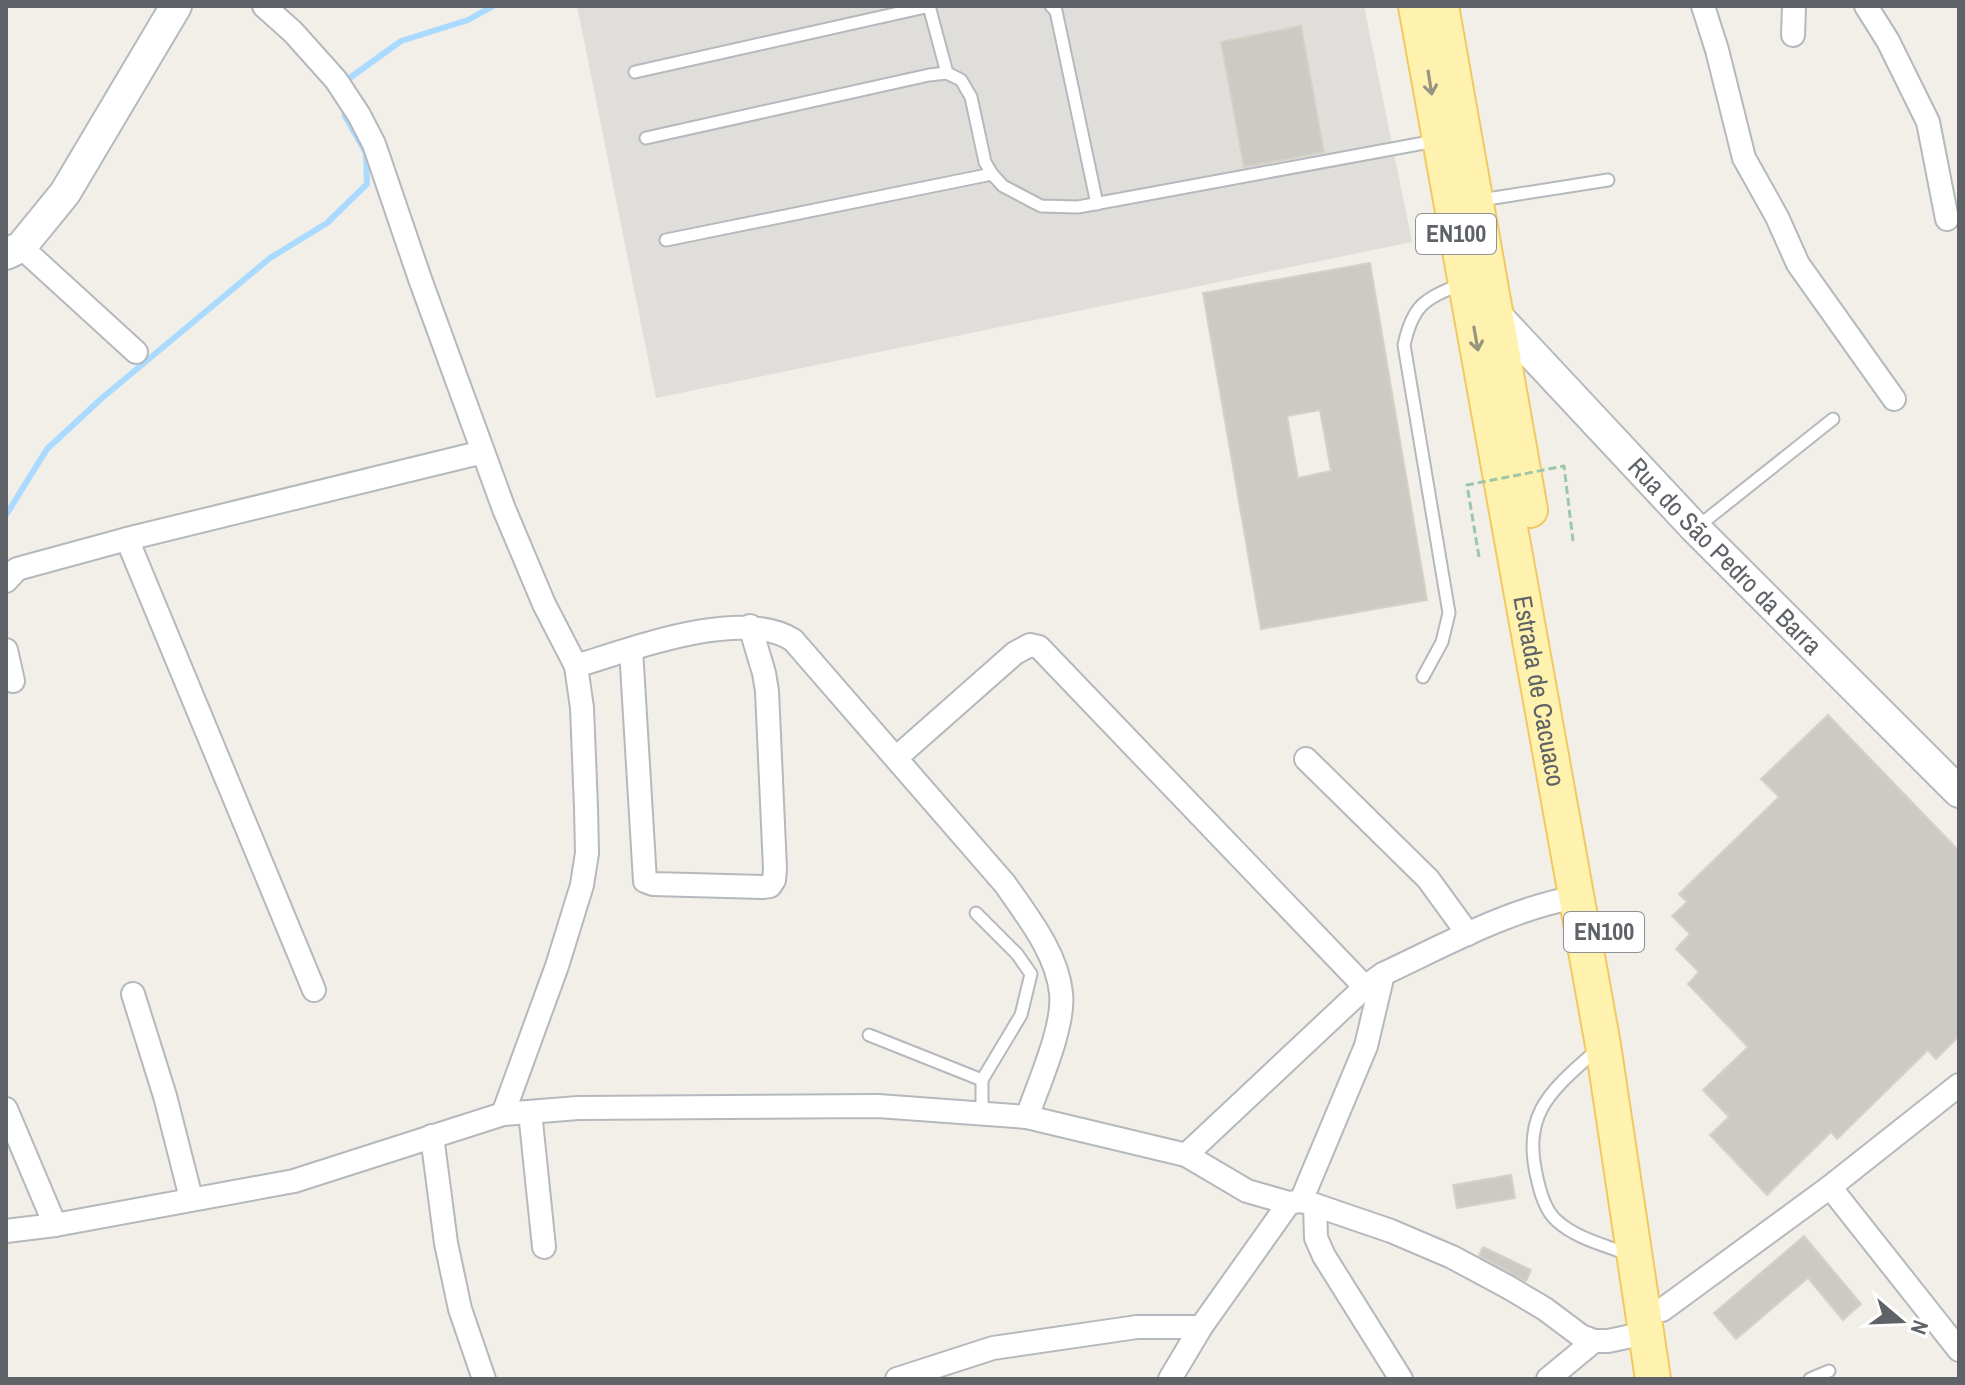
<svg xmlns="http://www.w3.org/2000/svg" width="1965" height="1385" font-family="'Archivo Narrow',sans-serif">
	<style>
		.industrial { fill: #e0deda }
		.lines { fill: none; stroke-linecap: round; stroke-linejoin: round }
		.stream { stroke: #aadaff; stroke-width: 6 }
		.building { fill: #cccac5; stroke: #d6d1c6; stroke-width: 2; fill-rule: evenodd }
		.lane-casing { stroke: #b5b8bc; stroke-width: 15 }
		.street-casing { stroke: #b5b8bc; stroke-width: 26 }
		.secondary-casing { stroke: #b6babf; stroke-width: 34 }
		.primary-casing { stroke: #f2c960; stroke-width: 38 }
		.lane { stroke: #fff; stroke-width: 11 }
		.street { stroke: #fff; stroke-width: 22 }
		.secondary { stroke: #fff; stroke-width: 30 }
		.primary { stroke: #fff2af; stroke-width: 34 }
		.path-bridge { stroke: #9cc7a9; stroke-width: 3; stroke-dasharray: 8 4; stroke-linecap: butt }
		.oneway { stroke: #979581 }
		.labels { text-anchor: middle; stroke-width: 8; stroke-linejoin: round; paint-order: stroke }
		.shield { fill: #fff; stroke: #8f9295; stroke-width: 2 }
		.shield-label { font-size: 24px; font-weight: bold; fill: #5f6368 }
		.street-label { font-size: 26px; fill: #5f6368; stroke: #fff }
	</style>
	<rect width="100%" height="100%" fill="#f1efe8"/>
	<path class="industrial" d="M577 6H1364L1412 242 656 398Z"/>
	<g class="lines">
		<g class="stream">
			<path d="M344 82 401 41 468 20 493 6"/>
			<path d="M6 515 47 449 102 398 270 258 327 223 367 184 366 153 345 116 344 108"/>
		</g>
	</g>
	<g class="building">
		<path d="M1301 26 1324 152 1244 167 1221 42Z"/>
		<path d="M1370 263 1427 600 1261 629 1203 293ZM1320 410 1331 471 1298 478 1287 416Z"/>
		<path d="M1828 715 1959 851V1036L1936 1059 1928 1050 1837 1139 1831 1132 1767 1195 1710 1135 1729 1117 1703 1090 1748 1047 1688 984 1699 972 1676 949 1690 934 1672 916 1687 902 1679 894 1779 797 1761 779Z"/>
		<path d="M1511 1175 1515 1198 1457 1208 1453 1185Z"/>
		<path d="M1804 1236 1861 1304 1843 1320 1808 1278 1736 1339 1714 1313Z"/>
		<path d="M1483 1247 1531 1270 1526 1281 1479 1256Z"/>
	</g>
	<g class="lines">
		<g class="lane-casing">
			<g id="lane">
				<path d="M929 6 947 73"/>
				<path d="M1051 6 1056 11 1097 204"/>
				<path d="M635 72 930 6"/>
				<path d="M646 138 929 75 947 73 961 80 971 97 985 162 992 174 1003 186 1041 206 1078 207 1435 141"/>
				<path d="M1481 200 1608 180"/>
				<path d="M666 240 992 174"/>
				<path d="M1696 528 1833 419"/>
				<path d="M1423 677 1442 642 1449 613 1404 345C1413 304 1425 299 1461 284"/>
				<path d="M976 913 1017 954 1031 974 1021 1015 982 1080V1114"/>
				<path d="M869 1035 982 1080"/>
				<path d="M1599 1048C1551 1091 1520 1112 1538 1182 1541 1195 1546 1211 1556 1220 1575 1238 1604 1245 1628 1254"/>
				<path d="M1810 1379 1829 1371"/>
			</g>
		</g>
		<g class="street-casing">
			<g id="street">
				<path d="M264 6 293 32 336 80 359 115 374 144 420 279 504 509 544 604 576 666 582 708 586 808 587 853 582 885 557 966 503 1114"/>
				<path d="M1703 6 1717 50 1744 158 1777 217 1798 264 1894 399"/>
				<path d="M1866 6 1888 41 1928 122 1947 219"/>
				<path d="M1793 35 1794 6"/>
				<path d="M21 247 136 352"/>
				<path d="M127 539 314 990"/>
				<path d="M6 581 17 569 127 539 483 452"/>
				<path d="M631 649 645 881 653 884 763 887 770 886 774 880 775 869 767 691 764 673 750 626"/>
				<path d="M6 650 13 681"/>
				<path d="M576 666C632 649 741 607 793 640L1005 884C1027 916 1057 953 1061 993 1065 1026 1038 1085 1027 1117"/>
				<path d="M896 758 1015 653 1030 645 1039 647 1365 987"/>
				<path d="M1306 759 1428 879 1468 934"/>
				<path d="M133 994 165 1096 191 1198"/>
				<path d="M6 1109 55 1225"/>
				<path d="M530 1112 544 1247"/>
				<path d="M432 1136 446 1243 460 1309 484 1379"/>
				<path d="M1186 1155 1365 987 1383 974C1445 945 1509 909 1577 897"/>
				<path d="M1830 1187 1959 1350"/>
				<path d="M1301 1201 1366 1046 1383 974"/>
				<path d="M1315 1205 1316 1238 1324 1256 1401 1379"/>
				<path d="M6 1231 55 1225 294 1181 503 1114 578 1108 878 1106 1027 1117 1186 1155 1247 1191 1289 1203 1301 1201 1315 1205 1391 1231 1452 1257 1508 1287 1545 1309 1581 1336 1594 1341H1608L1646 1333"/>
				<path d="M1662 1310 1830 1187 1959 1085"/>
				<path d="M897 1379 993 1348 1137 1327H1201"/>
				<path d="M1170 1379 1201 1327 1289 1203"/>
				<path d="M1548 1379 1594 1341"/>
			</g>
		</g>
		<g class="secondary-casing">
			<g id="secondary">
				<path d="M6 254 21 247 65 193 176 6"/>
				<path id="s1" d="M1495 314 1695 528 1959 792"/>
			</g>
		</g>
		<g class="primary-casing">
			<g id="primary">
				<path id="s2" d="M1416 6 1603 1045 1653 1379"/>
				<path d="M1441 6 1530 510"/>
			</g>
		</g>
		<use href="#lane" class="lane"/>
		<use href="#street" class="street"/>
		<use href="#secondary" class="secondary"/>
		<use href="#primary" class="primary"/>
		<path class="path-bridge" d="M1479 557 1467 485 1564 466 1573 541"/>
	</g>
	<defs><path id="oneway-shaft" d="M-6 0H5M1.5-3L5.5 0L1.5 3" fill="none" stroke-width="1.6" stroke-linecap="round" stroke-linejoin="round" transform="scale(2)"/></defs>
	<g class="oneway">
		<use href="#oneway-shaft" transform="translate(1430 83) rotate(81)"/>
		<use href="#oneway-shaft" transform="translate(1476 339) rotate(80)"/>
	</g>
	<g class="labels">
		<g class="shield">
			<rect x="1416" y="214" width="80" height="40" rx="6"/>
			<rect x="1564" y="912" width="80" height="40" rx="6"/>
		</g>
		<g class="shield-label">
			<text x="1456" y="242">EN100</text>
			<text x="1604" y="940">EN100</text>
		</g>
		<g class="street-label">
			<text dy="9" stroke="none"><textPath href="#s1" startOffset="334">Rua do São Pedro da Barra</textPath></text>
			<text dy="9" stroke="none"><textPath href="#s2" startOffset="696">Estrada de Cacuaco</textPath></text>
		</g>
	</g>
	<rect width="1965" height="1385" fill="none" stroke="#5f6368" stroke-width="16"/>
	<g transform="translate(1901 1321) rotate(109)" stroke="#ffffff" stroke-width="6" paint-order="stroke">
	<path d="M0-6L14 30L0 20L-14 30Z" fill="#5f6368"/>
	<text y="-12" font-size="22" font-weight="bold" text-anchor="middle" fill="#5f6368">N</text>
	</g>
</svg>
